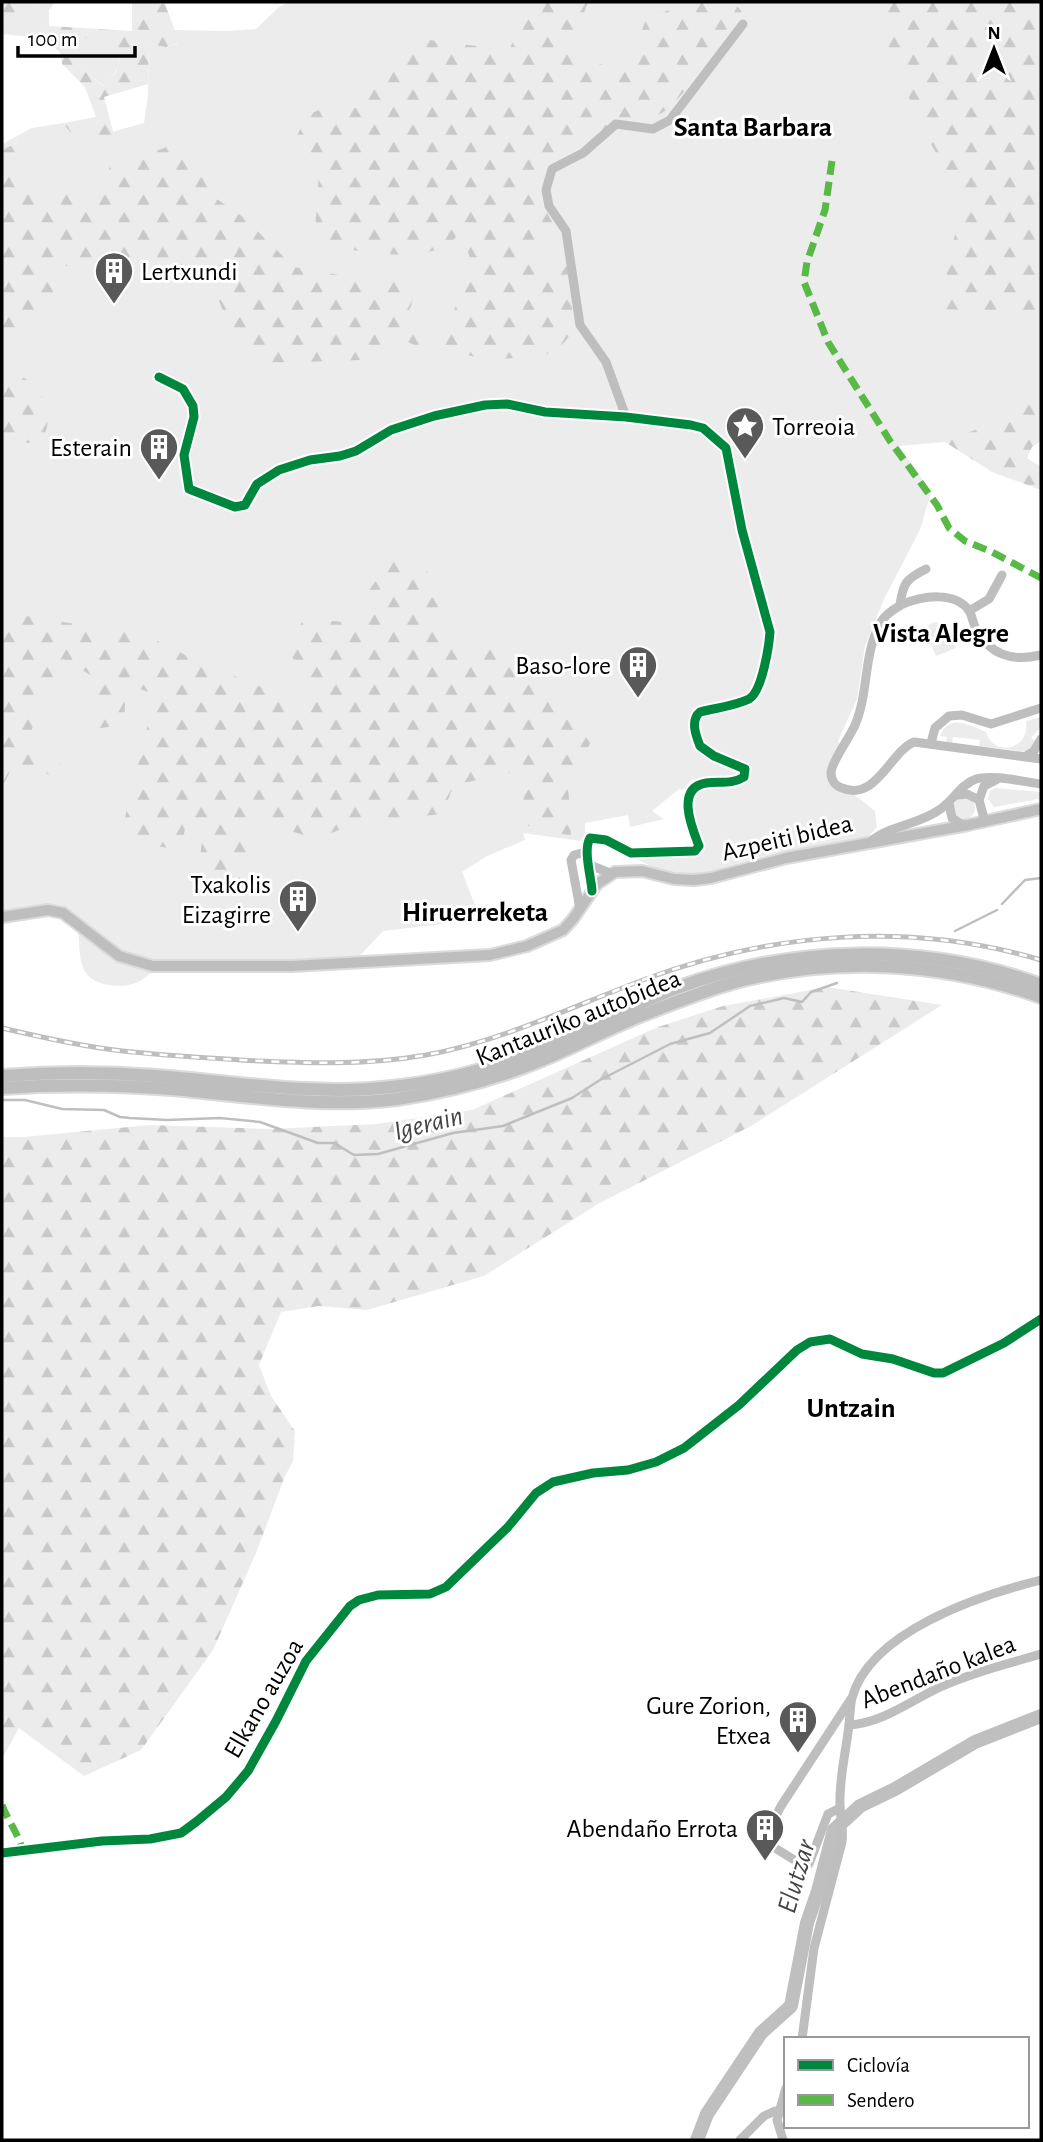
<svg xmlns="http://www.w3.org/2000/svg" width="1043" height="2142" font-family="'Alegreya Sans',sans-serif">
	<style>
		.green { fill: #ececec }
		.forest { fill: url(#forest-firs) }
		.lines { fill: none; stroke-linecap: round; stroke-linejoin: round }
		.stream { stroke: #bfbfbf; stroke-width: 2.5 }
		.river { stroke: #bfbfbf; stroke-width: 14 }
		.major-casing { stroke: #dbdbdb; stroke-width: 14 }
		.highway-casing { stroke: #dbdbdb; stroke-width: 16 }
		.minor { stroke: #bebebe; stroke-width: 9 }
		.major { stroke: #bebebe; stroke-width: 10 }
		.highway { stroke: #bebebe; stroke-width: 12 }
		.rail-casing { stroke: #bebebe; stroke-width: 5 }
		.rail { stroke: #fff; stroke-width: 2.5; stroke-dasharray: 8; stroke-linecap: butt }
		.quiet { stroke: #58b947; stroke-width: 7; stroke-dasharray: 14 7; stroke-linecap: butt }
		.cycleway-casing { stroke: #fff; stroke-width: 13 }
		.cycleway { stroke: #00873e; stroke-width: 9 }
		.labels { text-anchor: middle; stroke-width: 6; stroke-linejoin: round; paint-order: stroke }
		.poi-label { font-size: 26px; fill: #000; stroke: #fff; text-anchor: end }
		.street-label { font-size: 26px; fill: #000; stroke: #fff }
		.neighbourhood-label { font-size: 28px; font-weight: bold; fill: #000; stroke: #fff }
		.water-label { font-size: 28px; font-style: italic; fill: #444; stroke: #fff }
	</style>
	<defs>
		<pattern id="forest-firs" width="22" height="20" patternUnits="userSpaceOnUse" patternTransform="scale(1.75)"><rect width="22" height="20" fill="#ececec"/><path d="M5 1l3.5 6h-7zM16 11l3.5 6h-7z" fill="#c9c9c9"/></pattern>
	</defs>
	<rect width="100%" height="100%" fill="#fff"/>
	<g class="green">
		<path d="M36 2H55L49 10V26L37 34C62 36 100 32 118 52L120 64 105 87 47 42 31 37 2 34V20C16 22 28 13 36 2Z"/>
		<path d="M290 2H1041V393L1009 417 954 441 899 446 931 492 920 530 885 597 865 646 857 699 838 741 842 746 828 774 875 811 877 827 868 837 759 857 704 873 689 874 659 870 628 855 684 858 700 853C705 839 695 833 694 821 692 810 698 794 699 782L693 779 683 790 679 789 652 811 664 819 630 827 628 815 585 823V835L581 841 523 833 525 840 487 856 462 872 478 913V920L383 931 356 960 302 962 164 959C157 966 149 976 140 981 124 990 89 987 83 967 76 949 83 933 72 915L2 914V153L19 141 2 150V144L32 128 64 123 67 130 101 135 144 123 148 95 149 44 166 47 178 43 173 30 228 31 256 29 279 7Z"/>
		<path d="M936 622 945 624 956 648 936 656 925 630 930 624Z"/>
		<path d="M1041 717V727L1031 738 1036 741 1027 752 979 746 980 740 953 737 952 743 946 742 947 737 940 736C949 713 969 725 986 732 994 758 1030 750 1026 721Z"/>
		<path d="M995 788 1041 792V802L1038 799 994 807 988 799 990 791Z"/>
		<circle cx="964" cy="808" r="11"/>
	</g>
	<g class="forest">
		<path d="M2 2H36C27 15 19 23 2 20Z"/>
		<path d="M132 2 165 4 179 42 166 47 149 44 148 84 104 97 115 139C99 145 70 140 64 123L96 117 85 87 62 64 60 51 104 87 117 70 120 56C108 33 59 36 35 34L49 26 132 31Z"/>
		<path d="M533 2H588L569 55 627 72 649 11 662 13 688 2H734L742 12C728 35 683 100 662 113 656 117 644 115 636 118 613 125 549 148 541 172 535 192 546 212 555 227L535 231 539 263 565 264 573 278 572 333 560 347 545 355 491 360 461 354 428 352 406 341 418 325 431 331C455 321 463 290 473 267L461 232 446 247 415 256 362 252 336 246 315 231 319 173 306 157 297 136 306 116 327 106 358 108 414 38 509 50Z"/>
		<path d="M875 2H1041V315L943 309 948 260 964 202 919 123 874 10Z"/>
		<path d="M20 141 15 179 22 192 32 194 57 188 82 198 114 189C106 174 106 157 126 153 134 152 142 154 149 153 158 151 168 146 177 143L203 175 211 195 243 217 294 267 367 280 410 277 416 287 411 306 403 325 383 350 362 360 269 363 245 352 223 311 209 277 187 269 161 267 86 281 80 262 49 271 55 299 41 310 24 314 12 334 2 336V150Z"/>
		<path d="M2 364C12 371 25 377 35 386 47 397 57 436 33 442 22 445 21 441 13 437 10 436 5 437 2 437Z"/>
		<path d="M1041 387V441L1032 447 1027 458 1041 467V490L992 472 945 442 1005 418Z"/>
		<path d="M394 545 444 585 441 642 465 649 489 643 591 742 568 783 571 836 520 824 528 769 454 785 442 814 356 823 317 839 254 820 246 900 198 872 205 819 187 817 181 851 120 838 155 695 126 683 124 725 93 729 99 680 63 659 29 736 62 765V777L12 767 2 788V612L148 636 199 662 299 702 323 691 285 650 304 619 360 623 364 597 386 567Z"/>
		<path d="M827 987 942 1005 751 1126 598 1204 484 1276 367 1310 319 1306 281 1312 259 1365 271 1396 295 1431 293 1461 285 1476 256 1553 213 1650 141 1750 84 1776 19 1728 2 1759V1137H24L150 1125 271 1129 377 1124 472 1110 658 1027 723 1006Z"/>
	</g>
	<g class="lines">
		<g class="stream">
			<path d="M1002 904 1025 880 1041 878"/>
			<path d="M955 931 997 910"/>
			<path d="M2 1100H25L62 1109 104 1110 120 1117 130 1118 167 1120 220 1118 260 1122 318 1143H334L354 1155 378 1154 453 1133 503 1126 572 1098 600 1080 670 1044 710 1033 750 1006 784 998 802 1002 811 992 837 983"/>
		</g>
		<path class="river" d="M697 2140 707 2114 761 2033 791 2006 807 1923 818 1891 834 1830 860 1806 895 1789 975 1742 1041 1716"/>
		<g class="major-casing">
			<path id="major" d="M2 917 48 910 63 913 119 956 153 966H292L490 955 527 946 563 930 573 919 597 884 615 872 642 871 674 879 694 880 711 878 786 858 968 825 1041 809"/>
		</g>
		<g class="highway-casing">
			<g id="highway">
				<path d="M2 1076C53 1072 105 1072 157 1076 235 1082 313 1096 392 1087 439 1082 488 1070 532 1052 580 1032 626 1008 674 989 791 945 923 942 1041 985"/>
				<path d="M2 1088C63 1084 123 1085 184 1090 254 1097 326 1108 397 1099 445 1092 492 1080 537 1062 572 1048 605 1030 640 1016 668 1005 696 994 725 985 829 955 940 961 1041 997"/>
			</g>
		</g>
		<g class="minor">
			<path d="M159 377 183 389 193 406 194 417 184 455 189 489 235 507 245 505 257 484 279 470 310 460 340 456 356 451 391 430 434 416 485 405 507 404 545 412 626 417 691 425 703 428 726 448 742 530 770 632C769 646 762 692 749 699 735 706 715 708 700 712 690 720 696 736 700 746L714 756 745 769 744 777C731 785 720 781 706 783 675 788 692 828 699 846L695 851 631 853 606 840 590 838C583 850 591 876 592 891"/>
			<path d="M626 417 606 362 580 325 566 231 549 206 546 190 552 169 583 153 616 124 653 129 670 120 743 24"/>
			<path d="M900 605C903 583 906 579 926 569"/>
			<path d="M969 611 989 599 1002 575"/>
			<path d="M984 641 1002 632"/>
			<path d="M1041 655C1011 662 990 655 975 627 973 622 972 617 970 612 956 590 921 596 901 605 894 609 885 615 881 622 863 653 869 693 855 725 849 739 833 759 831 772 831 780 835 786 842 788 876 802 890 752 914 742L1041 759"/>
			<path d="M931 743 935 728 949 716 962 715 991 724 1041 708"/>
			<path d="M1026 756 1034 751 1041 739"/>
			<path d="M958 795 967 794 979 800 985 822"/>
			<path d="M979 800 984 786 996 780"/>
			<path d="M949 803 952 818 961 824 967 825"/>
			<path d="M870 842C890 825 918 825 939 810 952 802 961 784 976 779 992 774 1024 782 1041 784"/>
			<path d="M590 865 612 874"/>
			<path d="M580 909 571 860 574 855 586 852"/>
			<path d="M849 1725C882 1723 909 1702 938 1688 971 1673 1007 1664 1041 1654"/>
			<path d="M840 1808 828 1814 809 1864 796 1861 775 1848 769 1829 781 1806 851 1699"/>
			<path d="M2 1853 102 1841 150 1839 181 1833 196 1822 226 1797 248 1771 276 1721 306 1661 350 1606 359 1600 378 1595 430 1594 446 1587 508 1527 536 1493 553 1482 593 1473 628 1470 656 1462 684 1448 739 1405 797 1350 810 1342 830 1339 862 1354 893 1359 934 1373H943L1004 1343 1041 1319"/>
			<path d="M802 2039 814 1948 842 1842C844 1828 840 1819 840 1805 839 1779 846 1751 849 1725 850 1716 850 1706 852 1698 870 1631 981 1595 1041 1580"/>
			<path d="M740 2140 764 2116 775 2111 778 2112"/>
			<path d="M783 2140 777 2120 786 2088"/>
		</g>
		<use href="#major" class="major"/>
		<use href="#highway" class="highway"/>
		<g class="rail-casing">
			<path id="rail" d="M2 1028C36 1036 71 1044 107 1049 151 1055 195 1057 240 1060 302 1063 364 1066 426 1055 502 1041 571 1007 643 980 771 932 910 921 1041 960"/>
		</g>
		<use href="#rail" class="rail"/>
		<g class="quiet">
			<path d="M832 161 825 210 807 262 804 282 828 342 890 441 937 505 949 528 965 541 992 552 1041 578"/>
			<path d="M2 1805C7 1819 21 1838 22 1851"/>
		</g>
		<g class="cycleway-casing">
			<g id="cycleway">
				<path d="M159 377 183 389 193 406 194 417 184 455 189 489 235 507 245 505 257 484 279 470 310 460 340 456 356 451 391 430 434 416 485 405 507 404 545 412 626 417 691 425 703 428 726 448 742 530 770 632C769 646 762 692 749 699 735 706 715 708 700 712 690 720 696 736 700 746L714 756 745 769 744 777C731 785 720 781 706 783 675 788 692 828 699 846L695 851 631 853 606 840 590 838C583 850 591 876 592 891"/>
				<path d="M2 1853 102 1841 150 1839 181 1833 196 1822 226 1797 248 1771 276 1721 306 1661 350 1606 359 1600 378 1595 430 1594 446 1587 508 1527 536 1493 553 1482 593 1473 628 1470 656 1462 684 1448 739 1405 797 1350 810 1342 830 1339 862 1354 893 1359 934 1373H943L1004 1343 1041 1319"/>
			</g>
		</g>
		<use href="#cycleway" class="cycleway"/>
	</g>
	<defs>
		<g id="building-pin" transform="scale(2.0125)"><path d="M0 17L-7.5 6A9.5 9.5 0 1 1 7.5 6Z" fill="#595959" stroke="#fff"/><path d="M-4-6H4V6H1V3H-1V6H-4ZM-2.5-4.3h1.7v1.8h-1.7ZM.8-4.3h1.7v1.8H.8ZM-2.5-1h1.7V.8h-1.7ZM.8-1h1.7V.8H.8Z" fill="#fff"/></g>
		<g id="sight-pin" transform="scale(2.0125)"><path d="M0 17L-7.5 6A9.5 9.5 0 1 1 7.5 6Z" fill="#595959" stroke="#fff"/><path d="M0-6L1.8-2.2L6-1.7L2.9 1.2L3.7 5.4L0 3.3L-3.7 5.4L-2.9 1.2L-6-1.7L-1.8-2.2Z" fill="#fff"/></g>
	</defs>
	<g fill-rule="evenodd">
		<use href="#building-pin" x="114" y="271"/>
		<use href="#sight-pin" x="745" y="426"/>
		<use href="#building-pin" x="159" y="447"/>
		<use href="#building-pin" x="638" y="665"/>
		<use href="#building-pin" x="298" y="899"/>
		<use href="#building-pin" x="798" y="1720"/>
		<use href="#building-pin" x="765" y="1828"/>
	</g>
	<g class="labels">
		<g class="poi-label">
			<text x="141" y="280" text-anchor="start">Lertxundi</text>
			<text x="772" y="435" text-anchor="start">Torreoia</text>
			<text x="132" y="456">Esterain</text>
			<text x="611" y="674">Baso-lore</text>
			<text x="271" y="893">Txakolis<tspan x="271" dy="30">Eizagirre</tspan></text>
			<text x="771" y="1714">Gure Zorion,<tspan x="771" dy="30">Etxea</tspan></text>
			<text x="738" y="1837">Abendaño Errota</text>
		</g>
		<g class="street-label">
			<text transform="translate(787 837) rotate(-13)" y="9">Azpeiti bidea</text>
			<text transform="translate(578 1017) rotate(-22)" y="9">Kantauriko autobidea</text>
			<text transform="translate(938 1671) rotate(-21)" y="9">Abendaño kalea</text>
			<text transform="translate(263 1698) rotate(-60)" y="9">Elkano auzoa</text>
		</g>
		<g class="neighbourhood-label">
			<text x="753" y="136">Santa Barbara</text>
			<text x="941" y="642">Vista Alegre</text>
			<text x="475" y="921">Hiruerreketa</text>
			<text x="851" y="1417">Untzain</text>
		</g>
		<g class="water-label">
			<text transform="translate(428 1122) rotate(-14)" y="10">Igerain</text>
			<text transform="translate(795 1876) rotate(-74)" y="10">Elutzar</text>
		</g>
	</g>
	<rect width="1043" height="2142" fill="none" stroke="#000000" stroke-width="7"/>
	<rect x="784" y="2037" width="245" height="91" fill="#ffffff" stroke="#999999" stroke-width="2"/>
	<rect x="798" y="2060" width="35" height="10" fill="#00873e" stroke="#999999" stroke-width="2"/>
	<text x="847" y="2072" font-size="21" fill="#000000">Ciclovía</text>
	<rect x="798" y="2095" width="35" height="10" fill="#58b947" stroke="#999999" stroke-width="2"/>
	<text x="847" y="2107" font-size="21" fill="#000000">Sendero</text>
	<g transform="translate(994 49)" stroke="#ffffff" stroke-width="5" paint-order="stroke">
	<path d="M0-5L12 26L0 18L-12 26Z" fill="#000000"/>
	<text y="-10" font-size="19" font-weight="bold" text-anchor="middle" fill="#000000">N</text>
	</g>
	<path d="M18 46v10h117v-10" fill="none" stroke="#000000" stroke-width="3.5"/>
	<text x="28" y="46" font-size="21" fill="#000000" stroke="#ffffff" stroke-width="5" paint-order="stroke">100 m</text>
</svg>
